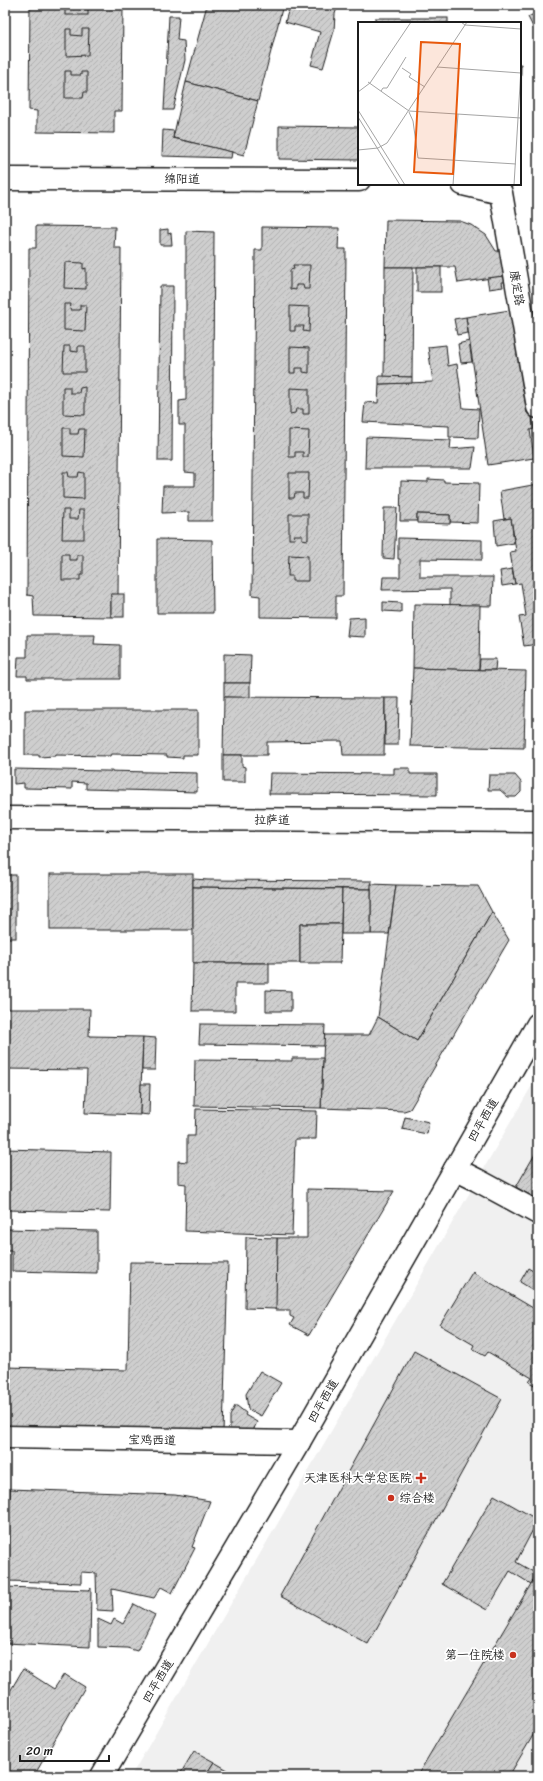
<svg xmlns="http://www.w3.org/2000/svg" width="543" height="1781" font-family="Sriracha,'LXGW WenKai TC',sans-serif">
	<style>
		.built { fill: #f0f0f0 }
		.building { fill: url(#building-hatch); stroke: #1c1c1c }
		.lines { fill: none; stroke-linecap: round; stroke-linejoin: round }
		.minor-casing { stroke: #1c1c1c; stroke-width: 25 }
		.minor { stroke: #fff; stroke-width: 22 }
		.poi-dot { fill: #c8321e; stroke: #fff; stroke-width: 1.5 }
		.labels { text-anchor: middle; stroke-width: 3.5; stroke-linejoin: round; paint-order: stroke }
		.street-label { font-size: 12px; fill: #1c1c1c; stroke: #fff }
		.poi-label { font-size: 12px; fill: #1c1c1c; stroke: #fff; text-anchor: end }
		.inset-road { fill: none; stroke: #a4a4a4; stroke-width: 1 }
		.view { fill: #e8590c; fill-opacity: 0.15; stroke: #e8590c; stroke-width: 2 }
		.inset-edge { fill: none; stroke: #1c1c1c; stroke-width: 2 }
	</style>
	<defs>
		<pattern id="building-hatch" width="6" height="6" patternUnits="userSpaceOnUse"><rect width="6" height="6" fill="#cecece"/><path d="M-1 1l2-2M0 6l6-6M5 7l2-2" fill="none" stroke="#b0b0b0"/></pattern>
	</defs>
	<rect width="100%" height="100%" fill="#fff"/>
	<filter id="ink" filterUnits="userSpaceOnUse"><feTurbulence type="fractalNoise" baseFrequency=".025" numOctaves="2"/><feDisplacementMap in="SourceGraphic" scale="8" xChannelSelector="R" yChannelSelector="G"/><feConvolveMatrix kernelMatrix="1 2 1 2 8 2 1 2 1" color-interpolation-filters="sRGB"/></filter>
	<g filter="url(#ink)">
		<path class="built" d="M538 1075V1776H131L477 1180Z"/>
		<g class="building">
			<path d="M30 5H123L122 111H114V133L37 132V111L29 110Z"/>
			<rect x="65" y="5" width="23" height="10"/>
			<path d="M207 5H283L258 101 186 82Z"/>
			<path d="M290 5H338L335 14 334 31 323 68 311 65 320 32 285 22Z"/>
			<path d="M538 12V37L528 17Z"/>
			<path d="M169 16H179L177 40 184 41 185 60 173 110H164Z"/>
			<rect x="375" y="18" width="73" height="5"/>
			<path d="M66 29H71V35L82 36V29H89L88 55 66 56Z"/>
			<path d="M520 64H521L520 130Z"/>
			<path d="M65 71H71V75H81V72H87V92H84L83 98H65Z"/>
			<path d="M186 82 258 101 244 155 173 138Z"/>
			<path d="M279 126 359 127V160L279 159Z"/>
			<path d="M163 130 174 131 173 138 232 152 231 158 162 156Z"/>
			<path d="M534 137H538V154Z"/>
			<path d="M386 220 460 221 471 225 486 235 496 251H500L504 276 458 283 455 267H385Z"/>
			<path d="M36 226 115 227 114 248H121L118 595 111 594V617L34 616 33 596 27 595 29 248H36Z"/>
			<path d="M262 227 339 228 338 249H346L343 596H336V618L260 617V596L252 595 255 250H262Z"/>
			<path d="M168 229V234L171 233 172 245H160V230Z"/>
			<path d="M186 231 214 232 212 521H189V512L162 513 163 486H195V473L185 472V425H179V401L186 400Z"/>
			<path d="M65 262 83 263V269L86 268V289L64 288Z"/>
			<path d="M293 265H310L309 289H304L303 285H296V290L290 289V270L294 269Z"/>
			<path d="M385 267H413L412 377H384Z"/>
			<rect x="417" y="267" width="24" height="25"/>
			<path d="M504 276 505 282H502L503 287 489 289 487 278Z"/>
			<path d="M160 286H173L172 461H158Z"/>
			<path d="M64 304H71L70 310H80V305H86L85 331 64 330Z"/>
			<path d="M290 306 310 307 309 332 303 331 304 326H295V331H290Z"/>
			<path d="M510 310 527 413 531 412 534 429 530 430 534 458 488 465 466 317Z"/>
			<path d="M466 317 468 333 457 335 454 319Z"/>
			<path d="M469 341 472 362 461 363 458 344Z"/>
			<path d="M446 345 448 366 457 364 463 408 479 409 478 438 449 437V426L363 422 365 402 378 403 379 384 433 382 428 347Z"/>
			<path d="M64 346H70V351L78 352V346H85V372H63Z"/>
			<path d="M290 347 309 348V373L303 372V368H295V373H290Z"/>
			<path d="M379 376 412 377V383L379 384Z"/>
			<path d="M63 387H70V393H79L80 388 85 387V415L63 414Z"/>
			<path d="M290 388 309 389V414H303V409H296L295 413 290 414Z"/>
			<path d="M63 428H70V434H78L79 429H85L84 457 63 456Z"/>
			<path d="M289 430 309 431 308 457H303V452H295V457H289Z"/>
			<path d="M366 437 451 440 450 449 475 447 472 468H365Z"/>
			<path d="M63 472H68L69 477H78L79 472 84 473V499L63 498Z"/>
			<path d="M289 473H309L308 498H303V493H295L294 498H289Z"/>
			<path d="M428 479 444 480V482L479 483 478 523 450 522V515L417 514V521H400L401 481 428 482Z"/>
			<path d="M538 484V644L524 646 519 617 526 616 521 583 515 584 510 552 516 551 511 518 504 519 500 491Z"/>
			<path d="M384 508H397L394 559 383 558Z"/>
			<path d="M63 510H69V519H78L79 510H84V539H62Z"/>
			<path d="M289 514H308V540L302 539V535H294L295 539H289Z"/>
			<path d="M417 514 450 515V524L417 523Z"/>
			<path d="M511 518 514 543 496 546 494 521Z"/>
			<path d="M398 538 482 540V560L420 559V577H493L492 606 450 605V589L382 590 383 577H400V559H398Z"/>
			<path d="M157 539 212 540 213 613H157Z"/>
			<path d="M62 554H69V560H77V555H83V575H80V580H62Z"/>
			<path d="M289 555 308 556V581H292V576H288Z"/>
			<path d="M512 569 515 584 502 586 500 571Z"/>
			<rect x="111" y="594" width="13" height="23"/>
			<path d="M383 602 401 603V612L383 611Z"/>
			<path d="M414 604 480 605 479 670 413 668Z"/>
			<path d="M365 617V637L347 636 349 618Z"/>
			<path d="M27 635H95L94 644 120 645V679H27V676H17L18 657H27Z"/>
			<path d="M224 654 251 655 250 683H224Z"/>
			<path d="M480 659H496L495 670H479Z"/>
			<path d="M413 668 526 671 524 748 410 746Z"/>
			<path d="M224 683H250V698L224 697Z"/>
			<path d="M224 697 385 698 384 755H343L342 741 267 742V755H223Z"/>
			<path d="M385 698H399L398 745H385Z"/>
			<path d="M25 710H198V755H183V758L167 757V755L111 754 110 756 55 755V756L39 757V755H25Z"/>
			<path d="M223 755H242V766L245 767V782H223Z"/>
			<path d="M394 768H410V774H437V795L269 794 270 773 394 774Z"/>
			<path d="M14 769 197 773V792L86 789V783L72 782V789L24 788V783L14 784Z"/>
			<path d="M489 775H515L521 782V792L516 797H508L500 790H488Z"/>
			<rect x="50" y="874" width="143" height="56"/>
			<rect x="5" y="875" width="11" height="63"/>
			<path d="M193 879 208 880 372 881 371 889 193 887Z"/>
			<path d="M371 884 396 885 389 934H371Z"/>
			<path d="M396 885 478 886 492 912 417 1041 378 1017Z"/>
			<path d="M193 887 342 889 341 924H300V963H193Z"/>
			<path d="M342 889H371V934H341Z"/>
			<path d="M492 912 509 940 410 1109 404 1111 321 1108 324 1035H369L378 1017 417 1041Z"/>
			<path d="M300 924H341L340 963H300Z"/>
			<path d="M193 963H269V983H235V1011H192Z"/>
			<path d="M266 990 291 991V1011H266Z"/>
			<path d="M5 1009H90L89 1036 143 1037 140 1115 85 1113 87 1070 5 1069Z"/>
			<path d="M200 1024 325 1025 324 1046 199 1044Z"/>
			<path d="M143 1037 156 1038 155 1070H142Z"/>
			<path d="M292 1058H323L321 1108 194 1106 195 1060 292 1061Z"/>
			<path d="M141 1084H150L149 1115 140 1114Z"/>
			<path d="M196 1109 317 1111 316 1139H295L292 1235 185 1231 186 1184 178 1183V1161L187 1162V1136H195Z"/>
			<path d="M405 1117 429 1122 427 1134 402 1129Z"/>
			<path d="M5 1149 111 1152 110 1212 5 1210Z"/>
			<path d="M538 1149V1200L516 1187Z"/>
			<path d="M307 1189 394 1191 309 1335 290 1325 294 1318 290 1316V1310H275L277 1238H307Z"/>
			<path d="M5 1229 97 1231V1273L12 1271V1251H5Z"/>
			<path d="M246 1237 277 1238 276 1309 245 1308Z"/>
			<path d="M130 1262 228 1263 223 1433 5 1429V1367L128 1370Z"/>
			<path d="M528 1268 538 1274V1293L520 1282Z"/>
			<path d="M473 1271 474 1273 538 1311V1387L529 1382 532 1378 488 1352 485 1356 472 1349 474 1345 440 1325Z"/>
			<path d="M414 1351 502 1399 368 1644 280 1596Z"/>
			<path d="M260 1371 281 1383 261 1416 248 1409 246 1394Z"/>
			<path d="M235 1406H237L246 1413 245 1415 257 1422 252 1433 230 1431V1416Z"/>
			<path d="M10 1489 175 1495 210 1501 192 1547 195 1548 172 1593 161 1587 154 1598 112 1589 113 1611 97 1610 96 1573 81 1572V1583L7 1581Z"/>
			<path d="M494 1495 538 1520 516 1562 537 1574 531 1584 510 1571 487 1610 442 1584Z"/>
			<path d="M538 1572V1727L509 1776H417Z"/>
			<path d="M5 1587 89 1590 91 1588 90 1647 5 1643Z"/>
			<path d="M134 1604 155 1615 137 1651 127 1648 98 1647V1619L111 1625 114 1619 123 1624Z"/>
			<path d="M23 1669 54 1689 64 1674 85 1687 34 1776H5V1700Z"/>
			<path d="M194 1751 214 1762 205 1776H179Z"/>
			<path d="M214 1762 238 1776H205Z"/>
		</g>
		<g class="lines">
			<g class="minor-casing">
				<g id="minor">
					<path d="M5 179 359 180"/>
					<path d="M463 184 501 193 538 407"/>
					<path d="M5 818 538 821"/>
					<path d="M455 1169 477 1180 538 1213"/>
					<path d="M5 1437 299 1442"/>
					<path d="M102 1776 299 1442 538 1024"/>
				</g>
			</g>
			<use href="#minor" class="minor"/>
		</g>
	</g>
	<g class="poi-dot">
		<path d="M419 1472h4v4h4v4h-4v4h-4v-4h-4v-4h4z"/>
		<circle cx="391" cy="1498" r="4"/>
		<circle cx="513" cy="1655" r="4"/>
	</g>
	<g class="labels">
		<g class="street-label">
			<text x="182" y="183">绵阳道</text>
			<text transform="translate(517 288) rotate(80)" y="4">康定路</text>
			<text x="272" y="824">拉萨道</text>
			<text transform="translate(483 1120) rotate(-60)" y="4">四平西道</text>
			<text transform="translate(323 1401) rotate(-60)" y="4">四平西道</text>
			<text transform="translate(152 1440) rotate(1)" y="4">宝鸡西道</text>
			<text transform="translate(158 1681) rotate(-59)" y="4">四平西道</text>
		</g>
		<g class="poi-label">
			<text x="412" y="1482">天津医科大学总医院</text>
			<text x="399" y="1502" text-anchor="start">综合楼</text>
			<text x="505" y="1659">第一住院楼</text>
		</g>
	</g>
	<g transform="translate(358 22)">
		<rect width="163" height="163" fill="#fff"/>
		<path class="inset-road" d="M103 0 107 3 163 7M79 45 163 51M44 46 53 52 51 55 67 65M10 60 51 89 163 96M23 69 25 66H29L48 35M0 70 12 61 53 0M0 88 47 163M51 90 55 99 60 136 158 142M0 95 42 163M0 128 20 126 29 121 109 0M95 163 100 92M156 163 163 46"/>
		<path class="view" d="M63 20 102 22 95 152 56 150Z"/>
		<rect width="163" height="163" class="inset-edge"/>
	</g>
	<rect width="543" height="1781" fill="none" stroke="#fff" stroke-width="20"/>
	<rect x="10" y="10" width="523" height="1761" fill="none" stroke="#1c1c1c" stroke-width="1.5" filter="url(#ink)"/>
	<path d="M20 1755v6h89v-6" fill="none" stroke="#1c1c1c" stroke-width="2"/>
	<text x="26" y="1755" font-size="12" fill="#1c1c1c" stroke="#ffffff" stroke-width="3" paint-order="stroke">20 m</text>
</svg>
